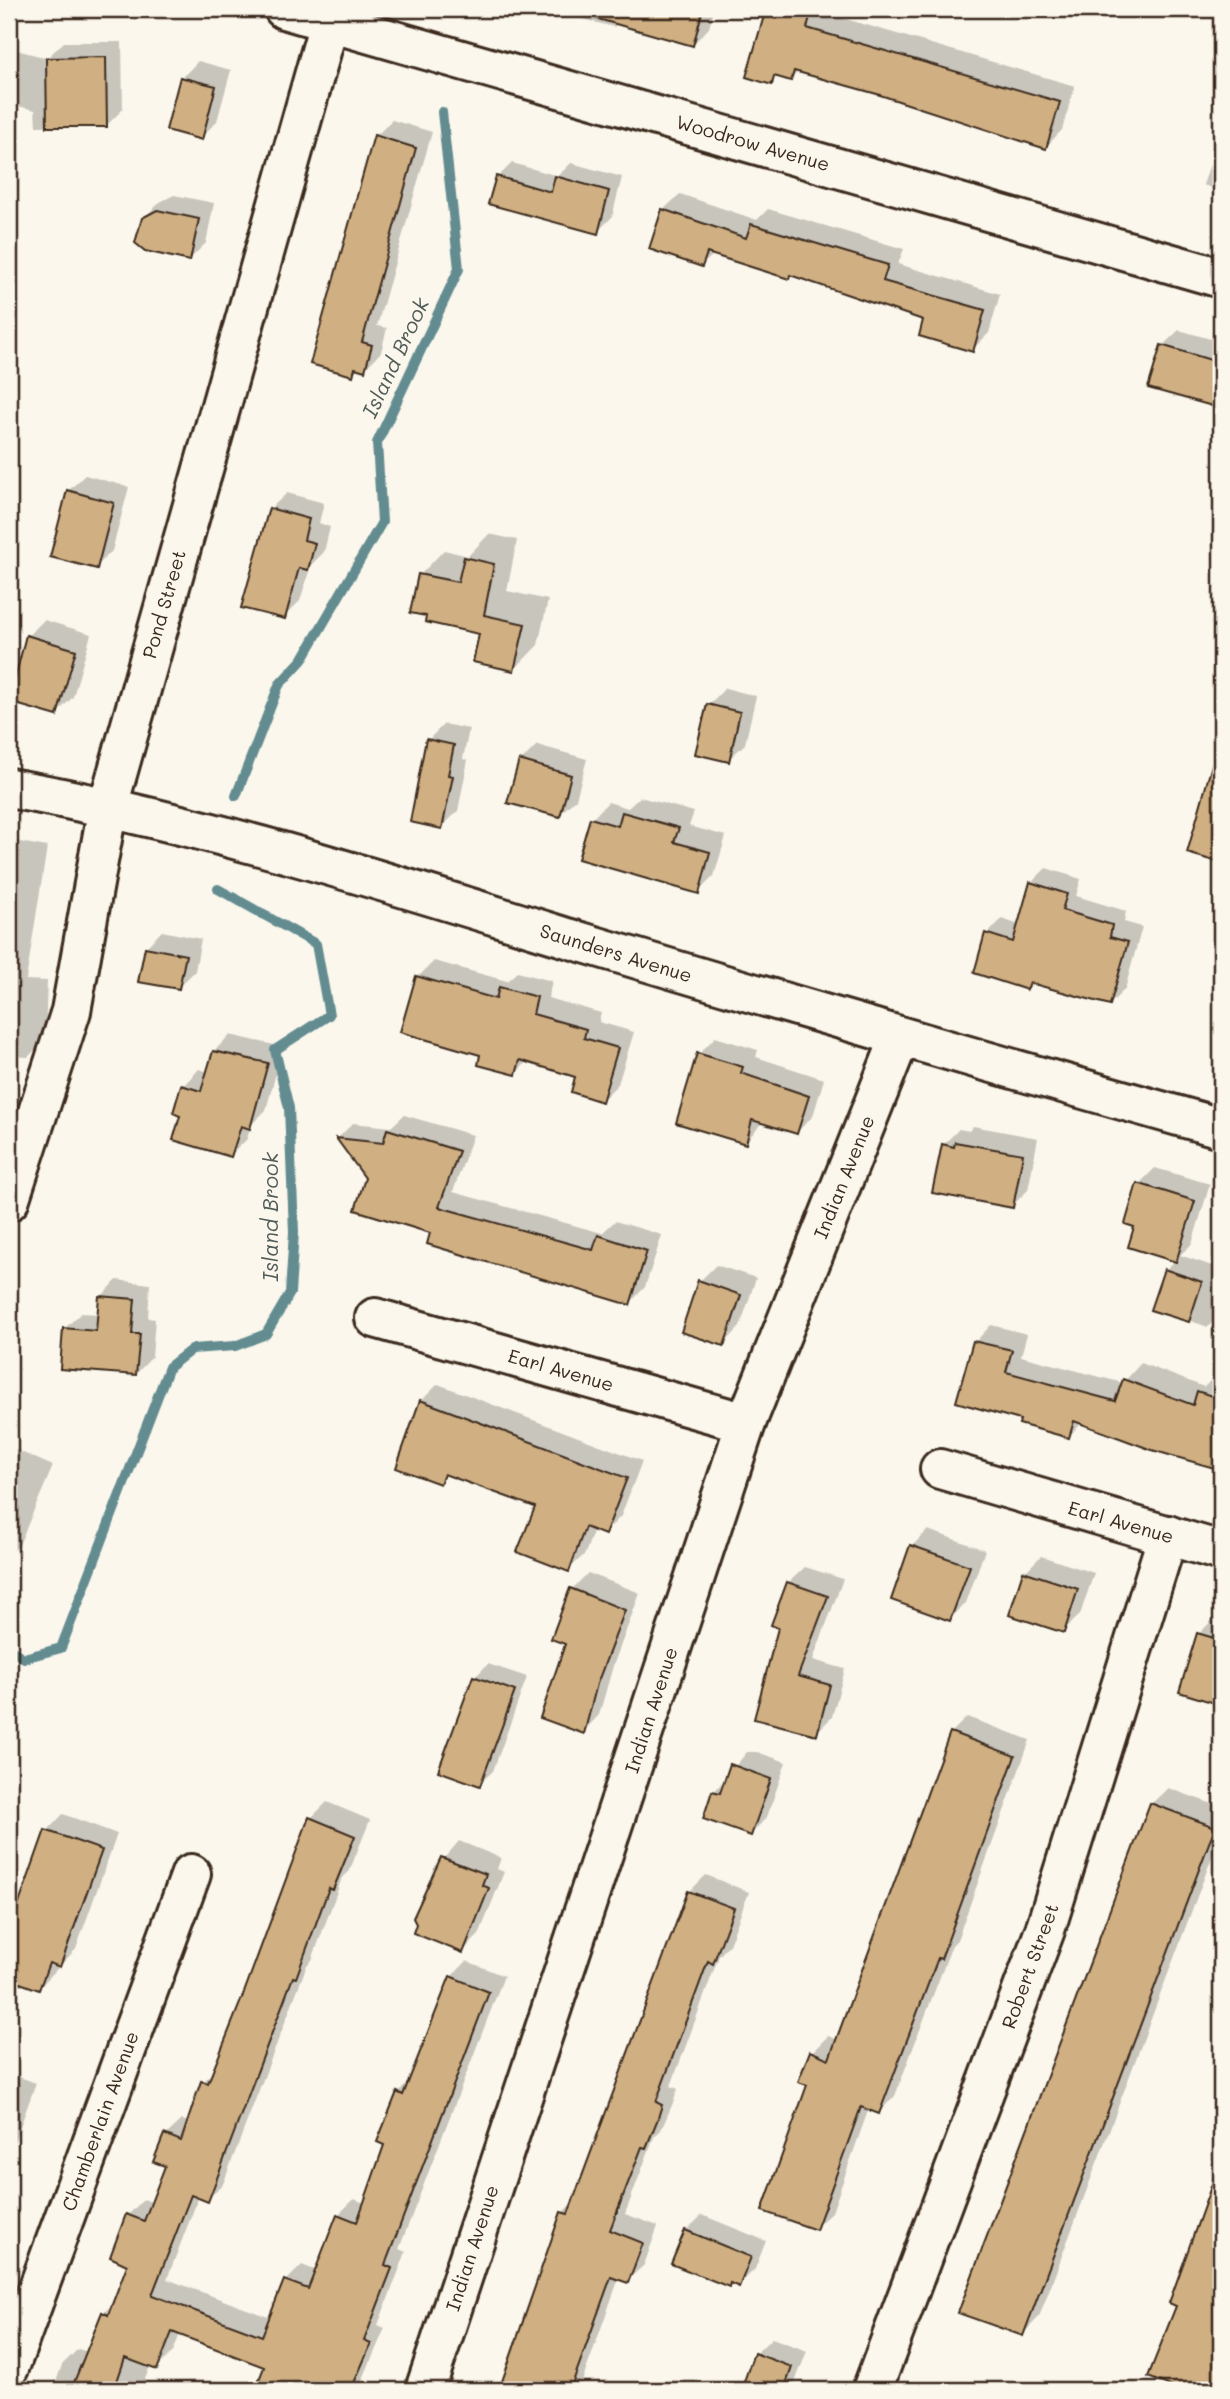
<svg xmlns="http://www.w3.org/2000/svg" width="1230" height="2399" font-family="Mali,sans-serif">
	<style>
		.shadow { fill: #0003 }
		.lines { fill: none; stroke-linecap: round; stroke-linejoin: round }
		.stream { stroke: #648c91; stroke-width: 10 }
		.building { fill: #d0b083; stroke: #3b2a1e; stroke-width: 2 }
		.minor-casing { stroke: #3b2a1e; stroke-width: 44 }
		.minor { stroke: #fbf7ec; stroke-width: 38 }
		.labels { text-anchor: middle; stroke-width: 5; stroke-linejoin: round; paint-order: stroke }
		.street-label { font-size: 19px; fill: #3b2a1e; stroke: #fbf7ec }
		.water-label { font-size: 21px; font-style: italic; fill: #505b58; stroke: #fbf7ec }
	</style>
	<rect width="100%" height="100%" fill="#fbf7ec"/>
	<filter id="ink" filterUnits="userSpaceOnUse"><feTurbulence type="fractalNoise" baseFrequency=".0143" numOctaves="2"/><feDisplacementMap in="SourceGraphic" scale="14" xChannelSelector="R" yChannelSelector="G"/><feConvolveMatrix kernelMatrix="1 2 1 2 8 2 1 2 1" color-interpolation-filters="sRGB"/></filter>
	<g filter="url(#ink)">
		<g class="shadow">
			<path d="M563 9H714L709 28 693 44 618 23 614 27 562 14Z"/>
			<path d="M767 9H823L822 12 1075 86 1062 130 1046 147 877 92 799 71 791 79 779 75 771 83 748 76Z"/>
			<path d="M64 42H122L123 109 107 125 36 126 35 110 9 104V48L47 58Z"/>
			<path d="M198 61 231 70 217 121 201 138 182 78Z"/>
			<path d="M392 120 432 132 377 326 387 328 381 352 365 369 359 367 352 374 376 136Z"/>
			<path d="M1221 130V191L1203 185Z"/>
			<path d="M512 163 558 176 571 163 622 177 612 217 597 232 498 177Z"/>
			<path d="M680 194 757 220 768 209 904 249 898 264 1000 294 989 333 972 350 925 318 792 274 789 277 714 254 702 265 663 210Z"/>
			<path d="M174 195 214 203 206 243 190 259 143 219 160 202Z"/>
			<path d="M1179 330 1221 342V400L1216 405 1162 346Z"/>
			<path d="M85 475 129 487 112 551 96 567 68 491Z"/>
			<path d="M287 493 324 503 319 523 330 527 324 552 311 565 300 601 284 617 270 509Z"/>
			<path d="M489 534 517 540 507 591 548 600 538 645 514 670 481 632 420 575 444 550 468 556Z"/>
			<path d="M1221 585V627L1210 624Z"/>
			<path d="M44 620 91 634 73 697 56 714 9 700 28 636Z"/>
			<path d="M725 688 756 696 745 744 728 760 709 705Z"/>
			<path d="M444 724 469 729 463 759 468 760 458 811 442 827 428 740Z"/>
			<path d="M537 745 587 759 576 799 559 815 521 761Z"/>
			<path d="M640 797 694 812 689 826 726 836 714 876 698 892 592 819 608 802 628 808Z"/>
			<path d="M9 840 47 847 26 980 47 981 45 1040 28 1057 9 1056Z"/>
			<path d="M1046 868 1081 879 1076 896 1126 911 1124 922 1142 927 1125 989 1110 1004 1033 982 1027 988 987 934 1002 919 1019 925 1031 883Z"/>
			<path d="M162 931 201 939 195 971 179 987 146 947Z"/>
			<path d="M434 961 507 981 517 972 552 981 548 998 601 1013 599 1022 634 1032 618 1084 602 1100 577 1075 529 1060 516 1073 483 1054 418 977Z"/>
			<path d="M230 1035 283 1047 266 1110 251 1125 247 1139 231 1155 183 1115V1086L199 1069 208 1072 214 1051Z"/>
			<path d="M715 1037 758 1050 756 1057 824 1079 813 1116 797 1132 763 1121 746 1142 699 1054Z"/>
			<path d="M404 1115 473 1135 453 1192 602 1233 615 1221 662 1235 645 1287 630 1303 433 1232 367 1178 338 1138 353 1123 391 1127Z"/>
			<path d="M973 1126 1038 1138 1028 1190 1012 1206 943 1145 959 1129 969 1131Z"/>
			<path d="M1155 1168 1210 1184 1192 1244 1180 1255 1221 1269V1313L1208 1327 1153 1308 1165 1270 1176 1260 1136 1225 1139 1184Z"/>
			<path d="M716 1265 756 1278 740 1327 724 1344 700 1281Z"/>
			<path d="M117 1280 150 1284 148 1318 155 1319 152 1357 136 1374 64 1329 81 1313 99 1314 101 1297Z"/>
			<path d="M991 1325 1027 1334 1021 1356 1123 1383 1141 1363 1204 1387 1215 1376 1221 1378V1468L1153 1448 1083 1422 1069 1436 1022 1419 975 1342Z"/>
			<path d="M438 1384 642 1461 621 1516 605 1533 594 1529 585 1554 568 1570 537 1506 448 1473 440 1482 398 1467 422 1400Z"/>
			<path d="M12 1448 53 1466 19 1545 9 1555V1451Z"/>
			<path d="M928 1530 985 1550 966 1603 950 1619 912 1546Z"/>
			<path d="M1041 1556 1094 1573 1080 1615 1063 1631 1025 1572Z"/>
			<path d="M805 1567 843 1579 813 1660 845 1669 832 1717 816 1733 780 1627 788 1583Z"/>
			<path d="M588 1573 640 1593 613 1666 599 1715 583 1732 567 1643 572 1589Z"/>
			<path d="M1215 1617 1221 1619 1220 1703 1199 1634Z"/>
			<path d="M488 1664 527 1677 493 1771 479 1784 475 1677Z"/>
			<path d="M967 1717 1030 1740 957 1940 952 1945 895 2096 879 2112 869 2108 832 2212 815 2228 809 2084 812 2052 828 2036 838 2040 951 1733Z"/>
			<path d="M747 1752H757L786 1762 767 1817 751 1834 714 1792Z"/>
			<path d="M1168 1788 1221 1807V1833L1039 2317 1023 2334 1151 1804Z"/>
			<path d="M327 1802 370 1820 349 1872 342 1878 312 1960 307 1965 223 2184 208 2199 199 2196 167 2279 271 2318 286 2281 302 2265 317 2271 338 2215 354 2199 365 2203 387 2144 398 2093 410 2081 451 1977 467 1961 504 1976 399 2249 406 2252 378 2325 385 2328 362 2381 365 2382 362 2390H257L266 2366 180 2334 173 2352 157 2368 150 2366 141 2390H53L62 2365 78 2349 88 2352 103 2313 114 2303 130 2264 128 2215 144 2199 153 2203 167 2165 166 2135 182 2120 189 2122 203 2082 215 2070 311 1818Z"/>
			<path d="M63 1814 117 1834 76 1949 39 1988 9 1977V1916L12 1907 24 1896 47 1831Z"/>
			<path d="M459 1841 501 1858 497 1869 504 1872 479 1935 463 1951 418 1924 415 1918 435 1869Z"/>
			<path d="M706 1875 749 1892 729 1945 719 1956 671 2086 678 2089 673 2103 661 2130 654 2137 625 2214 658 2226 644 2265 627 2281 619 2278 579 2390H500L562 2213 575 2200 689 1892Z"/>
			<path d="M9 2073 36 2083 9 2157Z"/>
			<path d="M1221 2170V2390H1184L1150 2376 1179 2305 1171 2302Z"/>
			<path d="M702 2215 766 2241 755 2269 739 2285 732 2282 728 2285 686 2231Z"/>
			<path d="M772 2338 807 2351 792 2390H743L755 2354Z"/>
		</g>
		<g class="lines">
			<g class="stream">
				<path d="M236 796 279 685 302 660 382 522 377 443 459 269 442 112"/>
				<path d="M9 1649 24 1658 61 1648 169 1367 192 1349 235 1346 266 1334 290 1293 294 1232 289 1108 275 1050 329 1015 316 944 218 889"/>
			</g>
		</g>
		<g class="building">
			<path d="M592 9H703L693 46 591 17Z"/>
			<path d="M766 9H812L807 28 1060 102 1046 149 877 94 794 71 791 81 774 76 772 85 746 77Z"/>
			<path d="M106 57 107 127H47L46 58Z"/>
			<path d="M180 77 216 86 202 140 166 130Z"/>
			<path d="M374 135 416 148 362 342 372 345 365 371 355 368 353 376 310 364Z"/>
			<path d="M496 176 551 192 555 176 609 191 598 234 488 204Z"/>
			<path d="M662 209 746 238 751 224 888 265 883 281 985 310 973 352 919 336 923 320 790 275 789 279 707 253 702 267 649 249Z"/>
			<path d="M157 210 199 219 190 261 145 251 135 243 142 218Z"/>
			<path d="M1161 345 1221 363V390L1216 407 1148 388Z"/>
			<path d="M67 490 114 503 97 569 50 557Z"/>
			<path d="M269 508 309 519 304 540 315 543 308 570 299 568 285 619 241 608Z"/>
			<path d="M464 557 494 564 484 615 525 624 514 671 473 662 479 634 425 622 426 616 410 613 418 574 458 582Z"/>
			<path d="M26 635 76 650 57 716 9 702Z"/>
			<path d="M707 704 740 712 729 762 695 754Z"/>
			<path d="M426 739 454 745 448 775 453 776 442 829 410 822Z"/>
			<path d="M519 760 571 775 560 817 507 803Z"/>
			<path d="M1213 761 1221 762V863L1187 853Z"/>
			<path d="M622 812 679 828 674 842 710 852 699 894 578 859 590 818 618 826Z"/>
			<path d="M1030 882 1067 894 1062 910 1112 925 1110 937 1128 942 1110 1005 1030 983 1027 990 974 973 985 933 1013 942Z"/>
			<path d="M145 947 186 955 179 989 138 982Z"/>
			<path d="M416 976 496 999 499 987 537 997 533 1014 586 1029 584 1038 618 1048 602 1102 571 1092 575 1077 520 1060 516 1075 478 1065 480 1055 400 1032Z"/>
			<path d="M213 1051 268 1063 250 1129 241 1126 231 1157 173 1140 180 1116 173 1113 181 1085 201 1091Z"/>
			<path d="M697 1053 743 1067 741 1073 809 1096 797 1134 752 1120 746 1144 676 1123Z"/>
			<path d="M387 1129 459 1151 439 1207 593 1250 598 1235 647 1251 630 1305 427 1244 430 1233 355 1210 365 1178 336 1138 383 1143Z"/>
			<path d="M955 1142 1023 1154 1013 1208 932 1193 942 1144 954 1147Z"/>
			<path d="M1137 1183 1195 1201 1176 1262 1128 1247 1134 1227 1125 1224Z"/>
			<path d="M1164 1269 1202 1282 1189 1322 1150 1310Z"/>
			<path d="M698 1280 741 1295 724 1346 681 1332Z"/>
			<path d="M99 1296 135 1299 132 1334H140L136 1375 60 1369 63 1328 96 1331Z"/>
			<path d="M973 1341 1012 1350 1006 1372 1115 1401 1123 1379 1193 1405 1197 1391 1221 1399V1470L1152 1450 1074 1421 1069 1438 1019 1424 1020 1420 956 1402Z"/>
			<path d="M420 1400 627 1478 605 1535 585 1527 569 1572 517 1552 535 1507 444 1474 440 1484 396 1468Z"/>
			<path d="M910 1545 970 1566 950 1621 891 1600Z"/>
			<path d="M1023 1571 1078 1589 1064 1633 1009 1615Z"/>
			<path d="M787 1582 828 1596 798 1676 830 1685 817 1735 754 1719 778 1628 771 1625Z"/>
			<path d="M570 1588 625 1610 597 1684 584 1734 540 1718 565 1644 551 1639Z"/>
			<path d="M1197 1633 1221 1640V1705L1179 1692Z"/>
			<path d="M473 1676 515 1691 480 1786 438 1771Z"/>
			<path d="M950 1732 1015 1756 941 1959 938 1958 879 2114 861 2107 816 2230 762 2211 807 2085 798 2082 810 2051 829 2059Z"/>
			<path d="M730 1764 771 1779 751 1836 703 1819 712 1791 720 1793Z"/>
			<path d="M1150 1803 1215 1827 1023 2336 958 2313Z"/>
			<path d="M309 1817 355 1836 333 1890 329 1888 296 1978 293 1977 208 2202 191 2195 152 2295 262 2336 284 2280 308 2289 337 2214 357 2222 384 2145 377 2142 397 2092 403 2095 450 1976 489 1992 385 2265 392 2268 364 2341 371 2344 351 2390H255L264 2367 172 2332 157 2370 125 2358 114 2390H71L102 2312 108 2315 127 2265 110 2257 126 2214 144 2221 165 2166 153 2162 164 2134 181 2141 201 2081 208 2083 242 1998Z"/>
			<path d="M45 1830 102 1850 60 1967 49 1963 39 1990 9 1979V1906L17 1909Z"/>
			<path d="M441 1857 486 1874 482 1885 489 1888 463 1953 413 1933 416 1924 413 1918Z"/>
			<path d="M688 1891 734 1908 713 1964 708 1961 656 2102 662 2105 657 2121 646 2148 642 2147 610 2230 643 2243 628 2283 611 2277 570 2390H499L561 2212 568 2214Z"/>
			<path d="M1217 2170 1221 2171V2378L1217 2390H1180L1148 2377 1176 2306 1169 2303Z"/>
			<path d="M685 2230 751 2257 739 2287 730 2283 729 2287 671 2264Z"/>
			<path d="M754 2353 792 2367 784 2390H741Z"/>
		</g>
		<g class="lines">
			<g class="minor-casing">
				<g id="minor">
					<path d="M284 9 1221 278"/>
					<path d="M9 788C201 822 385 882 571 939 787 1004 1004 1067 1221 1128"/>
					<path d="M9 1201 71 1011 108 806 333 9"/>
					<path d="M375 1318 746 1423"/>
					<path d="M940 1469 1221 1551"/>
					<path d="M9 2368 191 1874"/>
					<path d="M425 2390 746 1423 900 1038"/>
					<path d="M872 2390 1045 1930 1168 1535"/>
				</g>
			</g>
			<use href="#minor" class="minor"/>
		</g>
	</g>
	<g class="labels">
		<g class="street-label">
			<text transform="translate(753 143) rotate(16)" y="7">Woodrow Avenue</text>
			<text transform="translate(164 604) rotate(-74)" y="7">Pond Street</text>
			<text transform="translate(616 953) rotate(17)" y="7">Saunders Avenue</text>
			<text transform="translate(844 1177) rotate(-68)" y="7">Indian Avenue</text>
			<text transform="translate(561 1370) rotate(16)" y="7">Earl Avenue</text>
			<text transform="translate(1121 1522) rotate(16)" y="7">Earl Avenue</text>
			<text transform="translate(651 1710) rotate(-72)" y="7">Indian Avenue</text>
			<text transform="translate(1030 1966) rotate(-70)" y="7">Robert Street</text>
			<text transform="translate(100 2121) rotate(-70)" y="7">Chamberlain Avenue</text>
			<text transform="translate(472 2248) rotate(-72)" y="7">Indian Avenue</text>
		</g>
		<g class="water-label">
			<text transform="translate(396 358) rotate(-65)" y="7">Island Brook</text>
			<text transform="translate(271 1217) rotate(-90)" y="7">Island Brook</text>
		</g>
	</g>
	<rect width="1230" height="2399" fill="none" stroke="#fbf7ec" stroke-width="35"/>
	<rect x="18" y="18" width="1195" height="2364" fill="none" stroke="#3b2a1e" stroke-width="2.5" filter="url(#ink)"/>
</svg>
